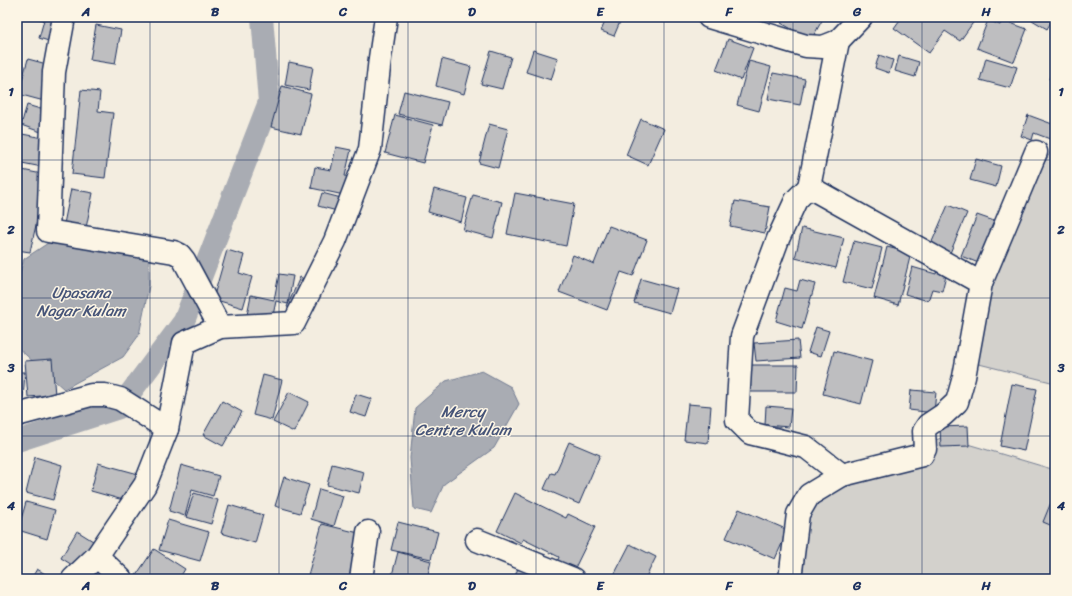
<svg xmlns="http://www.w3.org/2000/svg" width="1072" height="596" font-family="Sriracha,sans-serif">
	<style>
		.green { fill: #d3d1cc; stroke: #778095 }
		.water { fill: #a9acb3; stroke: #707a91 }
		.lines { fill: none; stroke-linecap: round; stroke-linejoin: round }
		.canal { stroke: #a9acb3; stroke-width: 22 }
		.building { fill: #bebec0; stroke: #1b2f5e }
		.minor-casing { stroke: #1b2f5e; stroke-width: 25 }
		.minor { stroke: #fcf5e5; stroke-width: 22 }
		.grid { fill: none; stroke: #1b2f5e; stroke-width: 1; stroke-opacity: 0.55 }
		.labels { text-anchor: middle; stroke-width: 3; stroke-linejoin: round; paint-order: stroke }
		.water-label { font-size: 16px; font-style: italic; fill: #465478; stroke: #fcf5e5 }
		.neatline { fill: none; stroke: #1b2f5e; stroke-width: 1.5 }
		.grid-label { font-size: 13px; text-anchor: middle; font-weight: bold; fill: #1b2f5e }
	</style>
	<rect width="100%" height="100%" fill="#f3ede0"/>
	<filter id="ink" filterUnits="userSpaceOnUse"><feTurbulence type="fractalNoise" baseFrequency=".025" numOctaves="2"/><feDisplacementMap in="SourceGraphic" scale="8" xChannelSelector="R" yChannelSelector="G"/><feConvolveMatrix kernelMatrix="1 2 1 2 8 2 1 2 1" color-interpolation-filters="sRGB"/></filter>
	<g filter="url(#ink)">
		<g class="green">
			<path d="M1055 144V383L971 362 1000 241Z"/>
			<path d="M944 437 1055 470V579H799L806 515 853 470Z"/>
		</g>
		<g class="water">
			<path d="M54 239 149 256V286L139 335 123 357 64 389 17 347V283L24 259Z"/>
			<path d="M482 371 511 387 519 404 494 448 444 484 431 513 414 509 410 458 415 408 446 381Z"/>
		</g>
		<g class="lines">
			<path class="canal" d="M17 441 119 408 184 321 269 102 262 17"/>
		</g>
		<g class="building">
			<path d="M33 17H62L55 43 39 38 44 20Z"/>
			<path d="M607 17H622L614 36 601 31Z"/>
			<path d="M784 17H824L811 40 781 23Z"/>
			<path d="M902 17H977L960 41 945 31 929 53 894 28Z"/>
			<path d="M1027 17H1054L1047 29Z"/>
			<path d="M988 20 1000 25 1002 20 1027 29 1014 62 977 48Z"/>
			<path d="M96 25 121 30 115 64 90 60Z"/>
			<path d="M728 39 753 48 741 80 716 70Z"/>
			<path d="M533 50 558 58 551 80 526 72Z"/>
			<path d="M491 51 511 57 502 89 481 84Z"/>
			<path d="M879 55 893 60 889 73 875 68Z"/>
			<path d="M899 56 919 62 915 77 895 71Z"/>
			<path d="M986 58 1017 67 1010 88 980 80Z"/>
			<path d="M28 59 54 66 44 101 18 94Z"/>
			<path d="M442 59 471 67 464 94 436 86Z"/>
			<path d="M749 61 771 67 759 111 737 105Z"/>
			<path d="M289 62 313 67 309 90 285 85Z"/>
			<path d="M1055 64V81L1049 79Z"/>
			<path d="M773 73 805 79 800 105 768 99Z"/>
			<path d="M282 86 311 94 301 134 271 127Z"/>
			<path d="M81 90 100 92 98 111 113 113 105 178 72 174Z"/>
			<path d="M404 91 448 102 442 125 398 114Z"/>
			<path d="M27 105 47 111 41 132 21 125Z"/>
			<path d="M395 115 433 125 423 163 385 153Z"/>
			<path d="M1028 115 1055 125 1050 139 1034 133 1032 140 1021 136Z"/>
			<path d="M641 119 664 129 648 165 626 155Z"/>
			<path d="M489 124 508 129 498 168 479 163Z"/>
			<path d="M17 133 48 139 42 167 17 162Z"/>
			<path d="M336 147 351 150 345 176 353 178 349 196 311 188 315 167 331 170Z"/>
			<path d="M976 159 1001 166 996 187 970 180Z"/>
			<path d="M17 169 47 175 30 252 17 250Z"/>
			<path d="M71 189 93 193 85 233 63 229Z"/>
			<path d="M434 189 467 198 461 222 428 212Z"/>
			<path d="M322 193 345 199 341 212 318 206Z"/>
			<path d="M515 193 574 204 566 246 507 234Z"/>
			<path d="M473 195 502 202 493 238 463 230Z"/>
			<path d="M735 201 770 207 765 233 730 226Z"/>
			<path d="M948 205 967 213 950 253 931 244Z"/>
			<path d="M977 215 997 222 981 264 961 256Z"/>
			<path d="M609 226 647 240 633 276 621 272 607 310 559 292 573 255 594 264Z"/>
			<path d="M802 228 844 238 836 268 795 258Z"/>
			<path d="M854 241 882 248 872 289 843 282Z"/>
			<path d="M887 247 911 253 898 305 874 298Z"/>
			<path d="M227 250 244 255 239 273 252 277 243 308 213 299Z"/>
			<path d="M912 267 936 274 937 269 947 271 942 291 932 289 928 301 905 294Z"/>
			<path d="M279 274 293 276 288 304 276 301 272 320 247 315 251 295 274 300Z"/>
			<path d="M300 277 316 285 303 314 287 307Z"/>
			<path d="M641 279 677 289 670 313 634 303Z"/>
			<path d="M800 280 815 284 802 329 776 321 785 288 797 291Z"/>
			<path d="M816 327 829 331 821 356 808 352Z"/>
			<path d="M798 340 800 358 756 361 754 343Z"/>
			<path d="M834 351 872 361 861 404 823 394Z"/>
			<path d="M52 359 55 395 28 397 25 361Z"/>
			<path d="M748 365H798L797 392H747Z"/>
			<path d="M17 372H25L23 398H17Z"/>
			<path d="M263 375 282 380 272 420 253 415Z"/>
			<path d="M1012 384 1037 389 1024 451 1000 446Z"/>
			<path d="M911 390 936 392 934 413 909 410Z"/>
			<path d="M289 392 309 402 294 432 273 422Z"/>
			<path d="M356 394 372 399 366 417 350 412Z"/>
			<path d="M222 401 242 412 223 446 203 435Z"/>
			<path d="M688 404 711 406 708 443 684 440Z"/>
			<path d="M766 406 791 408 789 427 765 425Z"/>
			<path d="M968 426 969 446 941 447 940 427Z"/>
			<path d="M569 442 600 455 579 504 544 489 551 473 555 474Z"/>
			<path d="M35 457 62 465 53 500 26 493Z"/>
			<path d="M98 463 142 475 134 503 91 491Z"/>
			<path d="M332 464 364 472 359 493 327 485Z"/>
			<path d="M181 465 219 476 213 496 192 490 185 516 169 511Z"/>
			<path d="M284 477 309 485 300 513 275 506Z"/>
			<path d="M319 489 343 496 334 526 311 519Z"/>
			<path d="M194 493 218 500 211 524 186 517Z"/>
			<path d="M515 493 566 518 568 514 595 527 573 572 556 564 559 557 523 539 521 543 497 531Z"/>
			<path d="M1054 495 1055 496V527L1043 522Z"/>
			<path d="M26 502 55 510 47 539 18 530Z"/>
			<path d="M229 505 263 515 255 543 221 533Z"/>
			<path d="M739 509 788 530 775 559 726 538Z"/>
			<path d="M168 520 209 532 200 561 159 550Z"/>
			<path d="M398 522 438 532 431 559 391 550Z"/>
			<path d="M322 524 363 534 361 579H307Z"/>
			<path d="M77 531 93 541 77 568 61 558Z"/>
			<path d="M630 544 656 557 645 579H612Z"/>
			<path d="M154 549 185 569 179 579H137L135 577Z"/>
			<path d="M398 552 431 561 427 579H391Z"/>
			<path d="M518 568 532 574 530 579H514Z"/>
			<path d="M37 569 50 577 49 579H31Z"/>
		</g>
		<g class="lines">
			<g class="minor-casing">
				<g id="minor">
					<path d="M64 17 54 72 48 231 174 252 180 255 184 260 220 327"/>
					<path d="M709 17 806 46 823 47 838 41 861 17"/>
					<path d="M809 187 838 41"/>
					<path d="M17 415 91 395H105L120 399 167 429"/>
					<path d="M842 475 806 447 750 433 737 420 742 336 778 239 796 200 809 187 981 283"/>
					<path d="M477 540 573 579"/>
					<path d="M97 556 121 579"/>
					<path d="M73 579 97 556 145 485 167 429 184 343 220 327 294 323 335 241 370 149 380 58 386 17"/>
					<path d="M361 579 368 532"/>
					<path d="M790 579 798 514 809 495 842 475 922 455 925 449 924 431 928 425 943 415 957 402 964 377 981 283 1036 152"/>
				</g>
			</g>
			<use href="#minor" class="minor"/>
		</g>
	</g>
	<path class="grid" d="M150 17V579M279 17V579M408 17V579M536 17V579M664 17V579M793 17V579M922 17V579M17 160H1055M17 298H1055M17 436H1055"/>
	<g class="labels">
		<g class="water-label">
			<text x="81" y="298">Upasana<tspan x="81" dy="18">Nagar Kulam</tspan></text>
			<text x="463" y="417">Mercy<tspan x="463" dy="18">Centre Kulam</tspan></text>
		</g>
	</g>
	<rect width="1072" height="596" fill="none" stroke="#fcf5e5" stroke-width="44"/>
	<rect x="22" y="22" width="1028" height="552" class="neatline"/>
	<g class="grid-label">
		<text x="86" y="16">A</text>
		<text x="215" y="16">B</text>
		<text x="343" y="16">C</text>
		<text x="472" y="16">D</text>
		<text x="600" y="16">E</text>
		<text x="729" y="16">F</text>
		<text x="857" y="16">G</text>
		<text x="986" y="16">H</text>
		<text x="11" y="96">1</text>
		<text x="1061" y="96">1</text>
		<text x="11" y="234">2</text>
		<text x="1061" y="234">2</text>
		<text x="11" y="372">3</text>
		<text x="1061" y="372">3</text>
		<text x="11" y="510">4</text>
		<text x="1061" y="510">4</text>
		<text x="86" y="590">A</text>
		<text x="215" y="590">B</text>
		<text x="343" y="590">C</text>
		<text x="472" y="590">D</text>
		<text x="600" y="590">E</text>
		<text x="729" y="590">F</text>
		<text x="857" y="590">G</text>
		<text x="986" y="590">H</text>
	</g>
</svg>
